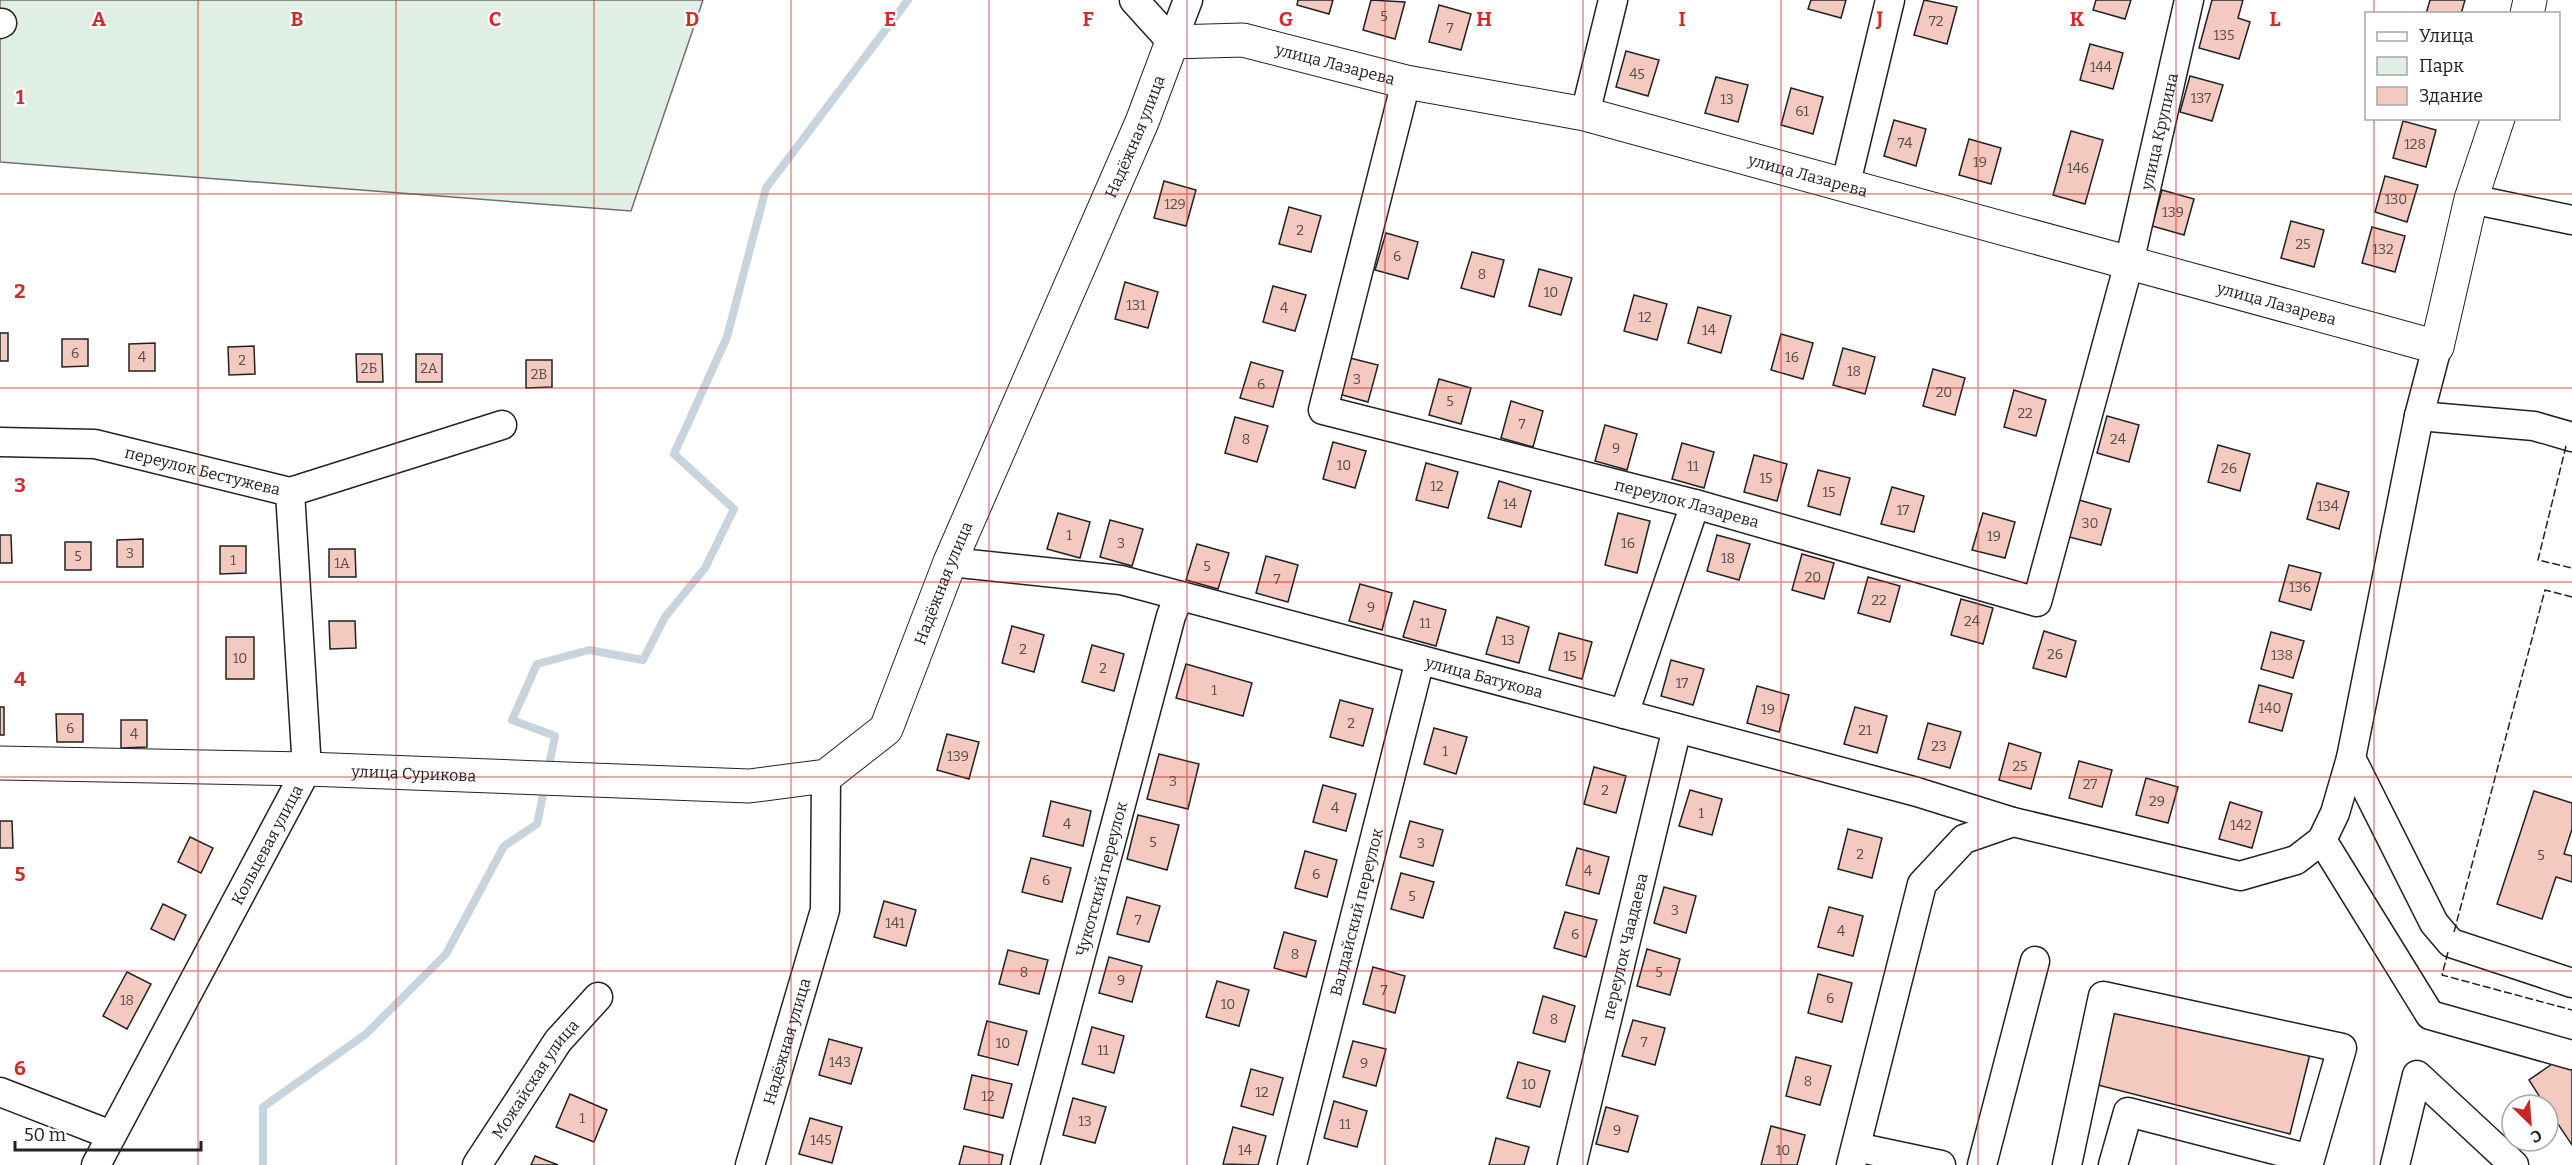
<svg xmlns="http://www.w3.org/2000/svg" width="2572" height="1165" font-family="Bitter,serif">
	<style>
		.green { fill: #e0efe3; stroke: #6f6f6f; stroke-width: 1.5 }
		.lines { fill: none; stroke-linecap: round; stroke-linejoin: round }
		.stream { stroke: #c7d3dd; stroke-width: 8 }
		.building { fill: #f3c9c0; stroke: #222; stroke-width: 1.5 }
		.minor-casing { stroke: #222; stroke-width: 31 }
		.major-casing { stroke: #222; stroke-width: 35 }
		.minor { stroke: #fff; stroke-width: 28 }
		.major { stroke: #fff; stroke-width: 33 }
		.fence { stroke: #222; stroke-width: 1.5; stroke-dasharray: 8 3; stroke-linecap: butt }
		.grid { fill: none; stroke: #d62828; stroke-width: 1.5; stroke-opacity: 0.55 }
		.labels { text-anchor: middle; stroke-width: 4.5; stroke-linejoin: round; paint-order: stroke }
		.number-label { font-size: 14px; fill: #564c4a }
		.street-label { font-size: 16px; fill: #222; stroke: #fff }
		.grid-label { font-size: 20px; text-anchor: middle; font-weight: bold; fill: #d62828; stroke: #fff; stroke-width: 4.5; stroke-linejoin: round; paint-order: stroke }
	</style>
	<rect width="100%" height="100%" fill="#fff"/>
	<path class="green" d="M0 0H703L631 211 0 162Z"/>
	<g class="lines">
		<g class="stream">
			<path d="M548 770 555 736 512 720 537 664 589 650 643 660 665 617 705 568 734 509 674 454 727 337 766 188 908 0"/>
			<path d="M263 1165V1107L366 1034 446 954 504 846 537 824 545 785"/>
		</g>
	</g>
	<g class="building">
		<path d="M1298 0H1333L1329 14 1297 5Z"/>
		<path d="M1371 0 1405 2 1395 39 1363 30Z"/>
		<path d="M1811 0H1846L1841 18 1808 9Z"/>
		<path d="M1924 0 1957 7 1947 44 1914 35Z"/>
		<path d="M2096 0H2131L2125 19 2093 10Z"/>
		<path d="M2212 0H2243L2238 18 2250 22 2239 59 2199 48Z"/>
		<path d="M2430 0H2465L2461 14H2426Z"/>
		<path d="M1439 5 1471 14 1461 50 1429 42Z"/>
		<path d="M2090 44 2123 53 2113 89 2080 80Z"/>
		<path d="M1626 51 1659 60 1648 96 1616 87Z"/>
		<path d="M2190 76 2223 85 2212 121 2180 112Z"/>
		<path d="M1716 77 1748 85 1738 122 1705 113Z"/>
		<path d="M1791 88 1823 97 1813 134 1781 125Z"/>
		<path d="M1894 120 1926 129 1916 166 1884 156Z"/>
		<path d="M2403 121 2436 130 2426 167 2393 158Z"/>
		<path d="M2071 131 2103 140 2085 204 2053 195Z"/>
		<path d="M1969 139 2001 148 1991 184 1959 175Z"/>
		<path d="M2385 176 2418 185 2407 222 2375 212Z"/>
		<path d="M1164 181 1196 190 1186 226 1154 218Z"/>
		<path d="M2162 190 2194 199 2184 235 2152 226Z"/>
		<path d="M1289 207 1321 216 1311 252 1279 244Z"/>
		<path d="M2291 221 2324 230 2314 267 2281 258Z"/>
		<path d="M2372 227 2405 236 2395 272 2362 263Z"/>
		<path d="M1386 233 1418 242 1408 279 1375 270Z"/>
		<path d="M1472 252 1504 260 1494 297 1461 288Z"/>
		<path d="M1539 269 1572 278 1561 315 1529 306Z"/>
		<path d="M1125 282 1158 292 1148 328 1115 319Z"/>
		<path d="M1273 286 1306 295 1295 331 1263 322Z"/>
		<path d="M1634 295 1667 304 1657 340 1624 331Z"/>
		<path d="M1698 307 1731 316 1721 353 1688 343Z"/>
		<rect x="0" y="333" width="8" height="28"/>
		<path d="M1781 334 1813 343 1803 379 1771 370Z"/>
		<path d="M62 339H88V366L62 367Z"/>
		<path d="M155 343V371H129V344Z"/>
		<path d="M254 346 255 374 229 375 228 347Z"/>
		<path d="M1843 348 1875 357 1865 394 1833 385Z"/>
		<path d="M356 354H382L383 382H357Z"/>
		<rect x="416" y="354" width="26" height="28"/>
		<path d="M1346 357 1378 365 1368 402 1335 393Z"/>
		<path d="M526 360H552V387L526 388Z"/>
		<path d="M1251 362 1283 371 1273 407 1240 398Z"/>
		<path d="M1933 369 1965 378 1955 415 1923 406Z"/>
		<path d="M1439 379 1471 388 1461 424 1429 415Z"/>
		<path d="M2014 390 2046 400 2036 436 2004 427Z"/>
		<path d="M1511 401 1543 411 1533 447 1501 438Z"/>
		<path d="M2107 416 2139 425 2129 462 2097 453Z"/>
		<path d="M1235 417 1268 426 1257 462 1225 453Z"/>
		<path d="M1605 425 1637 434 1627 470 1595 461Z"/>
		<path d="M1333 442 1366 451 1355 488 1323 479Z"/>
		<path d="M1682 443 1714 452 1704 488 1672 479Z"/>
		<path d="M2218 445 2250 454 2240 491 2208 482Z"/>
		<path d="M1754 455 1787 464 1777 501 1744 492Z"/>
		<path d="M1426 463 1458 472 1448 508 1416 500Z"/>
		<path d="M1818 470 1850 478 1840 515 1808 506Z"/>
		<path d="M1499 481 1531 491 1521 527 1488 518Z"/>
		<path d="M2317 483 2349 492 2339 529 2307 519Z"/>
		<path d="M1892 487 1924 496 1914 532 1881 524Z"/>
		<path d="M2079 500 2111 509 2101 545 2069 537Z"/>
		<path d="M1058 513 1090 522 1080 558 1047 549Z"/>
		<path d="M1618 513 1650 521 1637 573 1605 565Z"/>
		<path d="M1983 513 2015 522 2005 558 1972 550Z"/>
		<path d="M1110 520 1143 529 1132 566 1100 557Z"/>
		<path d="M0 535H11L12 563H0Z"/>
		<path d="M1717 535 1750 544 1739 580 1707 571Z"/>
		<path d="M143 539V567H117V540Z"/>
		<rect x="65" y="542" width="26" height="28"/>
		<path d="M1197 544 1229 553 1218 589 1186 580Z"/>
		<path d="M220 546H246V573L220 574Z"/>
		<path d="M329 549H355L356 577H329Z"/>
		<path d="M1802 554 1834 563 1824 599 1792 590Z"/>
		<path d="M1266 556 1298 565 1288 602 1256 593Z"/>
		<path d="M2289 565 2321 573 2311 610 2279 601Z"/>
		<path d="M1868 577 1900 586 1890 622 1858 613Z"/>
		<path d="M1360 584 1392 593 1382 630 1349 621Z"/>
		<path d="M1961 599 1993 608 1983 644 1951 635Z"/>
		<path d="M1414 601 1446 610 1436 646 1403 637Z"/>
		<path d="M1497 617 1529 627 1519 663 1486 654Z"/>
		<path d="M329 621H355L356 648 330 649Z"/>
		<path d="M1012 626 1044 635 1034 672 1002 663Z"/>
		<path d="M2044 631 2076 641 2066 677 2033 668Z"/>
		<path d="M2271 632 2304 641 2293 678 2261 669Z"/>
		<path d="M1559 633 1592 642 1582 679 1549 670Z"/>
		<rect x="226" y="637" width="28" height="42"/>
		<path d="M1092 645 1124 654 1114 691 1082 682Z"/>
		<path d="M1671 660 1704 669 1693 705 1661 696Z"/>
		<path d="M1186 664 1252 683 1243 716 1176 698Z"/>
		<path d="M2259 685 2292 694 2282 731 2249 722Z"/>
		<path d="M1757 686 1789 695 1779 732 1747 723Z"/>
		<path d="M1340 700 1373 709 1363 746 1330 737Z"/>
		<rect x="0" y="707" width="4" height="28"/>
		<path d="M1855 707 1887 716 1877 753 1844 744Z"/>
		<path d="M56 714H83V742H57Z"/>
		<path d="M121 720H147V747L121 748Z"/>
		<path d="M1928 723 1961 732 1950 768 1918 759Z"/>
		<path d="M1434 728 1467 737 1456 774 1424 764Z"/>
		<path d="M947 734 979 742 969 779 937 770Z"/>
		<path d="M2009 743 2041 753 2031 789 1999 780Z"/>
		<path d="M1159 754 1199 764 1188 809 1147 799Z"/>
		<path d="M2079 761 2112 770 2102 807 2069 798Z"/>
		<path d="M1594 767 1626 776 1616 813 1584 804Z"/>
		<path d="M2146 778 2178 787 2168 823 2136 815Z"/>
		<path d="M1323 785 1356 794 1346 831 1313 822Z"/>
		<path d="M1690 790 1722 799 1712 835 1679 826Z"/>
		<path d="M2534 791 2572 803V829L2564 854 2572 856V882L2556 877 2542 919 2497 904Z"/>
		<path d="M1051 801 1091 811 1083 846 1043 836Z"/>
		<path d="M2230 802 2262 812 2252 848 2219 839Z"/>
		<path d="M1138 815 1179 825 1167 870 1127 859Z"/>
		<path d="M0 821H12L13 848H0Z"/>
		<path d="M1410 821 1443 830 1433 866 1400 857Z"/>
		<path d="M1848 829 1882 838 1872 878 1838 869Z"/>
		<path d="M190 837 213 848 201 873 178 862Z"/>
		<path d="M1577 848 1609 857 1599 894 1566 885Z"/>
		<path d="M1305 851 1337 860 1327 897 1295 888Z"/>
		<path d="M1031 858 1071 868 1062 902 1022 892Z"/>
		<path d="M1401 873 1434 882 1423 918 1391 909Z"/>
		<path d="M1664 887 1696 896 1686 933 1654 923Z"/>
		<path d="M1127 897 1160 906 1149 942 1117 934Z"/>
		<path d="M884 901 916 910 906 946 874 937Z"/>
		<path d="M163 904 186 915 174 940 151 929Z"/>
		<path d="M1829 907 1863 916 1853 956 1818 947Z"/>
		<path d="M1565 912 1597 920 1586 957 1554 948Z"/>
		<path d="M1284 932 1316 941 1306 977 1274 968Z"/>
		<path d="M1647 949 1680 959 1670 995 1637 986Z"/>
		<path d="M1008 950 1048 960 1039 994 999 984Z"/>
		<path d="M1109 957 1142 966 1132 1002 1099 993Z"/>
		<path d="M1373 967 1405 976 1395 1013 1363 1004Z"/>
		<path d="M127 972 151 984 127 1029 103 1016Z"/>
		<path d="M1818 974 1852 983 1842 1022 1808 1013Z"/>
		<path d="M1217 981 1249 990 1239 1026 1206 1017Z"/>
		<path d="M1543 996 1575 1006 1565 1042 1533 1033Z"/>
		<path d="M2110 1004 2310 1054 2290 1134 2090 1083Z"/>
		<path d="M1633 1020 1665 1028 1655 1065 1622 1056Z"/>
		<path d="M987 1021 1027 1031 1018 1065 978 1055Z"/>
		<path d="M1092 1027 1124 1036 1114 1073 1082 1064Z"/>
		<path d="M829 1039 862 1048 851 1084 819 1075Z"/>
		<path d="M1353 1041 1386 1049 1376 1086 1343 1077Z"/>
		<path d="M2565 1055 2572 1067V1145L2548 1109V1105H2545L2529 1080Z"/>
		<path d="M1796 1057 1831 1066 1820 1105 1786 1096Z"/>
		<path d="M1518 1062 1550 1071 1540 1107 1507 1098Z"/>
		<path d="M1251 1069 1283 1078 1273 1115 1241 1106Z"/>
		<path d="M972 1075 1012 1084 1003 1118 964 1109Z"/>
		<path d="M570 1094 607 1110 594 1142 556 1127Z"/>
		<path d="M1073 1098 1106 1107 1095 1143 1063 1135Z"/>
		<path d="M1334 1101 1367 1111 1357 1147 1324 1138Z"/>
		<path d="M1606 1107 1638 1116 1628 1152 1596 1144Z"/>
		<path d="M810 1118 842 1127 832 1163 799 1154Z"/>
		<path d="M1771 1126 1805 1135 1797 1165H1761Z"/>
		<path d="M1233 1127 1266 1136 1258 1165 1223 1164Z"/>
		<path d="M1496 1138 1529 1147 1524 1165H1489Z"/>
		<path d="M964 1146 1003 1155 1001 1165H959Z"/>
		<path d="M535 1156 558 1165H531Z"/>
	</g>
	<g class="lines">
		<g class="minor-casing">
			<g id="minor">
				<path d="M1134 0 1172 42 1188 0"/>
				<path d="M0 24 2 23"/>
				<path id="s1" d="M1406 82 1323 410 1695 504 2037 602 2129 263 2189 0"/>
				<path d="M1585 114 1613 0"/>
				<path d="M1845 187 1890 0"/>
				<path d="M2471 199 2572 220"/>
				<path d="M2419 416 2534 426 2572 437"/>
				<path id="s2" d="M0 442 95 444 290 492 502 425"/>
				<path id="s3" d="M950 562 1121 580 1917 792 2013 822"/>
				<path d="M1624 714 1695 504"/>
				<path d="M2351 758 2434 923 2451 943 2572 983"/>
				<path d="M2322 840 2430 1015 2572 1055"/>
				<path d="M0 1092 111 1135"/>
				<path d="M1856 1147 1941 1165"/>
				<path id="s4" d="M96 1165 307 769 290 492"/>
				<path id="s5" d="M477 1165 558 1041 598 997"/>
				<path id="s6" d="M750 1165 825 910 826 776"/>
				<path id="s7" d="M1025 1165 1171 616 1179 596"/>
				<path id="s8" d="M1292 1165 1420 660"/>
				<path id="s9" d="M1572 1165 1677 728"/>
				<path d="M1851 1165 1922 884 1964 839 2013 822 2240 876 2296 860 2322 840 2335 813 2351 758 2419 416 2437 347"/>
				<path d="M1982 1165 2035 961"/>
				<path d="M2067 1165 2103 996 2342 1048 2310 1159 2128 1112 2113 1165"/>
				<path d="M2395 1165 2417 1075 2514 1165"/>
			</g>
		</g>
		<g class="major-casing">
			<g id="major">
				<path d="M2527 14 2530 0"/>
				<path id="s10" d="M0 763 307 769 749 786 826 776 886 729 950 562 1142 122 1172 42 1243 40 1406 82 1585 114 2437 347 2471 199 2498 118"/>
			</g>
		</g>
		<use href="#minor" class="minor"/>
		<use href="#major" class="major"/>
		<g class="fence">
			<path d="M2566 446 2538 560 2572 568"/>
			<path d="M2454 932 2545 590 2572 597"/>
			<path d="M2448 952 2442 975 2572 1010"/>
		</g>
	</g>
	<path class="grid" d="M198 0V1165M396 0V1165M594 0V1165M791 0V1165M989 0V1165M1187 0V1165M1385 0V1165M1583 0V1165M1781 0V1165M1978 0V1165M2176 0V1165M2374 0V14M2374 118V1165M0 194H2572M0 388H2572M0 582H2572M0 777H2572M0 971H2572"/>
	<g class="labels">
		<g class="number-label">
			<text x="1384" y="21">5</text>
			<text x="1936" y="26">72</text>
			<text x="1450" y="33">7</text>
			<text x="2224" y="40">135</text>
			<text x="2101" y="72">144</text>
			<text x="1637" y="79">45</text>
			<text x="2201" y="103">137</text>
			<text x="1727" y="104">13</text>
			<text x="1802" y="116">61</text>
			<text x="1905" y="148">74</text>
			<text x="2415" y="149">128</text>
			<text x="1980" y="167">19</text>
			<text x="2078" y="173">146</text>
			<text x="2396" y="204">130</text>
			<text x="1175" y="209">129</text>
			<text x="2173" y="217">139</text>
			<text x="1300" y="235">2</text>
			<text x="2303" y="249">25</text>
			<text x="2383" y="254">132</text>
			<text x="1397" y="261">6</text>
			<text x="1482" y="279">8</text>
			<text x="1551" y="297">10</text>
			<text x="1136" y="310">131</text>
			<text x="1284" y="313">4</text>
			<text x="1645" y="322">12</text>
			<text x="1709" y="335">14</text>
			<text x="75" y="358">6</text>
			<text x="142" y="362">4</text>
			<text x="1792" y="362">16</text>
			<text x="242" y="365">2</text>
			<text x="369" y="373">2Б</text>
			<text x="429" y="373">2А</text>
			<text x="1854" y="376">18</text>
			<text x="539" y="379">2В</text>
			<text x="1357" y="384">3</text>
			<text x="1261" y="389">6</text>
			<text x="1944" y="397">20</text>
			<text x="1450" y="406">5</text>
			<text x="2025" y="418">22</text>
			<text x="1522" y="429">7</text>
			<text x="1246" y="444">8</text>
			<text x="2118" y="444">24</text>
			<text x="1616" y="453">9</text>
			<text x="1344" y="470">10</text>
			<text x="1693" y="471">11</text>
			<text x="2229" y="473">26</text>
			<text x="1766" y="483">15</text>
			<text x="1437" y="491">12</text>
			<text x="1829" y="497">15</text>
			<text x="1510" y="509">14</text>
			<text x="2328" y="511">134</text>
			<text x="1903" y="515">17</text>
			<text x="2090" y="528">30</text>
			<text x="1069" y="540">1</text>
			<text x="1994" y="541">19</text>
			<text x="1121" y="548">3</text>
			<text x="1628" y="548">16</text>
			<text x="130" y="558">3</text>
			<text x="78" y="561">5</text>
			<text x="1728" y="563">18</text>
			<text x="233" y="565">1</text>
			<text x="342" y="568">1А</text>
			<text x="1207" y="571">5</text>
			<text x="1813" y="582">20</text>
			<text x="1277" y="584">7</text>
			<text x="2300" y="592">136</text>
			<text x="1879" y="605">22</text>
			<text x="1371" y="612">9</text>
			<text x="1972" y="626">24</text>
			<text x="1425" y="628">11</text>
			<text x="1508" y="645">13</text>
			<text x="1023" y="654">2</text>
			<text x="2055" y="659">26</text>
			<text x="2282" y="660">138</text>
			<text x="1570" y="661">15</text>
			<text x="240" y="663">10</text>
			<text x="1103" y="673">2</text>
			<text x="1682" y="688">17</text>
			<text x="1214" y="695">1</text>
			<text x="2270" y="713">140</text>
			<text x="1768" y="714">19</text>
			<text x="1351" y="728">2</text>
			<text x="70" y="733">6</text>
			<text x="1865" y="735">21</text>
			<text x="134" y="739">4</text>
			<text x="1939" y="751">23</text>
			<text x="1445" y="756">1</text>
			<text x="958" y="761">139</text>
			<text x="2020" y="771">25</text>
			<text x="1173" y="786">3</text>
			<text x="2090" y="789">27</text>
			<text x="1605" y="795">2</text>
			<text x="2157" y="806">29</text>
			<text x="1335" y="813">4</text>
			<text x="1701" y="818">1</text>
			<text x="1067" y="829">4</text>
			<text x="2241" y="830">142</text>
			<text x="1153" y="847">5</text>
			<text x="1421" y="848">3</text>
			<text x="1860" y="859">2</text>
			<text x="2541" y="860">5</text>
			<text x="1588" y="876">4</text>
			<text x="1316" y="879">6</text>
			<text x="1046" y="885">6</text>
			<text x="1412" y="901">5</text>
			<text x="1675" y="915">3</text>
			<text x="1138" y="925">7</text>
			<text x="895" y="928">141</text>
			<text x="1841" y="936">4</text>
			<text x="1575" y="939">6</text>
			<text x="1295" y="959">8</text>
			<text x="1024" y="977">8</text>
			<text x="1659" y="977">5</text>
			<text x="1121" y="985">9</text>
			<text x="1384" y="995">7</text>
			<text x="1830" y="1003">6</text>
			<text x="127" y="1005">18</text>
			<text x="1228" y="1009">10</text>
			<text x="1554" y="1024">8</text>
			<text x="1644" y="1047">7</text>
			<text x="1003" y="1048">10</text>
			<text x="1103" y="1055">11</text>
			<text x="840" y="1067">143</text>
			<text x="1364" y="1068">9</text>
			<text x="1808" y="1086">8</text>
			<text x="1529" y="1089">10</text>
			<text x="1262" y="1097">12</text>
			<text x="988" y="1101">12</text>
			<text x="582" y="1123">1</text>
			<text x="1085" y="1126">13</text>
			<text x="1345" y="1129">11</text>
			<text x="1617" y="1135">9</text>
			<text x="821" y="1145">145</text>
			<text x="1245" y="1155">14</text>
			<text x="1783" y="1155">10</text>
		</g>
		<g class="street-label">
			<text dy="6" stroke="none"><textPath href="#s10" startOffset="1814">улица Лазарева</textPath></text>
			<text dy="6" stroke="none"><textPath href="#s1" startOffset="1564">улица Крупина</textPath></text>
			<text dy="6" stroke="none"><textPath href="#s10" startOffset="1546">Надёжная улица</textPath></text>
			<text dy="6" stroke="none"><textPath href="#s10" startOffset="2300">улица Лазарева</textPath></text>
			<text dy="6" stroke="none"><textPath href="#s10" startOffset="2786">улица Лазарева</textPath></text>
			<text dy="6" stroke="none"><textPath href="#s2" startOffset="206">переулок Бестужева</textPath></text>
			<text dy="6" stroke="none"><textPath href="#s1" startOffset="714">переулок Лазарева</textPath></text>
			<text dy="6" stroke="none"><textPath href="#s10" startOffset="1060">Надёжная улица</textPath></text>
			<text dy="6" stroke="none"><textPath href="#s3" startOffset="548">улица Батукова</textPath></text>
			<text dy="6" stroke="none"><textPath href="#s10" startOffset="414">улица Сурикова</textPath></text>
			<text dy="6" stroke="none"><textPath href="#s4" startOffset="363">Кольцевая улица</textPath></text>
			<text dy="6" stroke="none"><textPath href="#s7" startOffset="296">Чукотский переулок</textPath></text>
			<text dy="6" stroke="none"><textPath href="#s8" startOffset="261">Валдайский переулок</textPath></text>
			<text dy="6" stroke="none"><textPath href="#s9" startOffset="225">переулок Чаадаева</textPath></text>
			<text dy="6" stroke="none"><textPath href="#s6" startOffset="129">Надёжная улица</textPath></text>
			<text dy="6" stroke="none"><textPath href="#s5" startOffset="104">Можайская улица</textPath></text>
		</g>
	</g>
	<g class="grid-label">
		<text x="99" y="26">A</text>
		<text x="297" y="26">B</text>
		<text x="495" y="26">C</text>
		<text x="692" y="26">D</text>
		<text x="890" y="26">E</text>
		<text x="1088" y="26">F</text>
		<text x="1286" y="26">G</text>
		<text x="1484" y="26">H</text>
		<text x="1682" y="26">I</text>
		<text x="1880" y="26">J</text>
		<text x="2077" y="26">K</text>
		<text x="2275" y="26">L</text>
		<text x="20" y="104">1</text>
		<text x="20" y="298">2</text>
		<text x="20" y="492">3</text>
		<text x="20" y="686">4</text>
		<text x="20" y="881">5</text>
		<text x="20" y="1075">6</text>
	</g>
	<rect x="2365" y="12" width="195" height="108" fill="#ffffff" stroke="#a7a7a7" stroke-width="1.5"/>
	<rect x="2377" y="32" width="30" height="9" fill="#ffffff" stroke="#a7a7a7" stroke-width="1.5"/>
	<text x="2419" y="42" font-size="18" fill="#222222">Улица</text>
	<rect x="2377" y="57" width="30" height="18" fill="#e0efe3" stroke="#a7a7a7" stroke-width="1.5"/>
	<text x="2419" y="72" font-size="18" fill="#222222">Парк</text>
	<rect x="2377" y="87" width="30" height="18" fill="#f3c9c0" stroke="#a7a7a7" stroke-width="1.5"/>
	<text x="2419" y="102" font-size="18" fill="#222222">Здание</text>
	<g transform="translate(2530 1123) rotate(155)"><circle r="28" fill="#ffffff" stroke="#a7a7a7" stroke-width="1.5"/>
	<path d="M0-4.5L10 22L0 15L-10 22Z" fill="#c62828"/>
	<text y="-9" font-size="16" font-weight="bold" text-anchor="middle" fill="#222222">С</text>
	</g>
	<path d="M15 1141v9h186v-9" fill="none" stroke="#222222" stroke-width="3"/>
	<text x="24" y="1141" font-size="18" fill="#222222" stroke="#ffffff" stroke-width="4.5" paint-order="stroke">50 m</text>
</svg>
